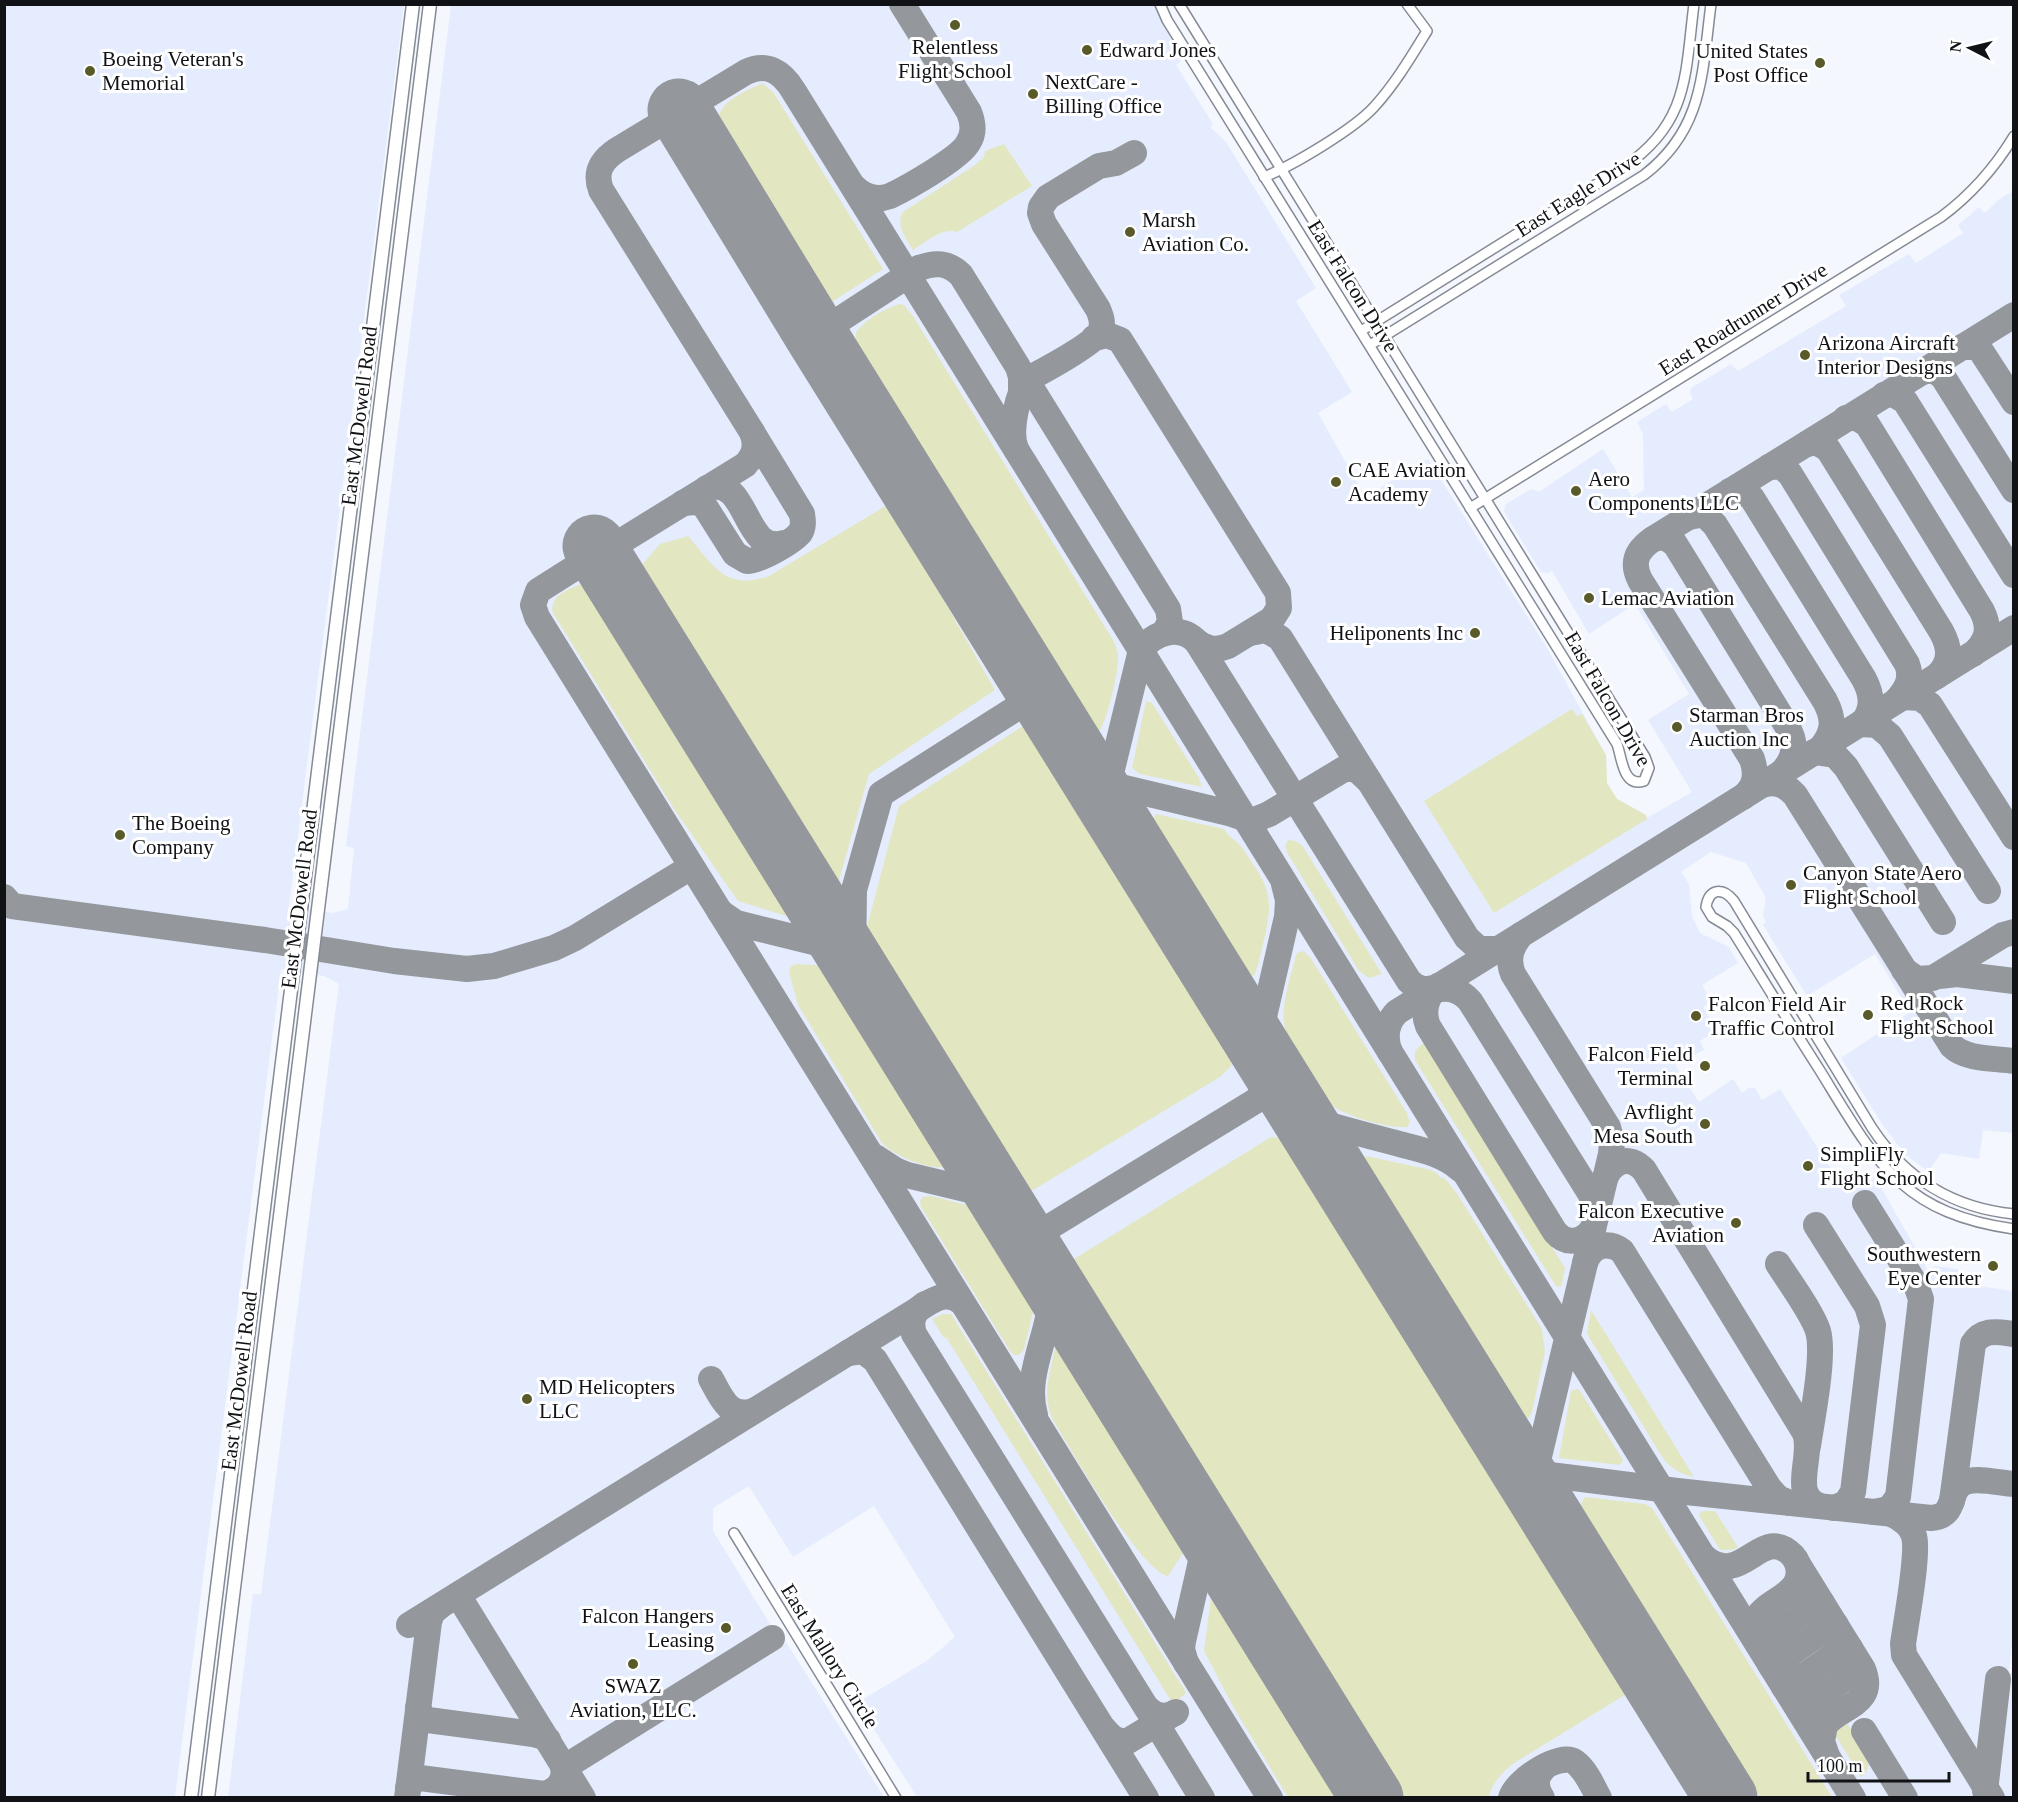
<svg xmlns="http://www.w3.org/2000/svg" width="2018" height="1802" font-family="'Times New Roman',serif">
	<style>
		.built { fill: #e4ecfe }
		.green { fill: #e2e7c2 }
		.lines { fill: none; stroke-linecap: round; stroke-linejoin: round }
		.taxiway { stroke: #94979c; stroke-width: 26 }
		.runway { stroke: #94979c; stroke-width: 63 }
		.minor-casing { stroke: #858a94; stroke-width: 12 }
		.major-casing { stroke: #858a94; stroke-width: 15 }
		.minor { stroke: #fff; stroke-width: 9 }
		.major { stroke: #fff; stroke-width: 12 }
		.poi-dot { fill: #585b29; stroke: #fff; stroke-width: 2 }
		.labels { text-anchor: middle; stroke-width: 6; stroke-linejoin: round; paint-order: stroke }
		.poi-label { font-size: 21px; fill: #101216; stroke: #fff; text-anchor: start }
		.street-label { font-size: 21px; fill: #101216; stroke: #fff }
	</style>
	<rect width="100%" height="100%" fill="#f4f7fe"/>
	<path class="built" d="M5 5H404L289 906 332 913 348 909 354 848 346 846 451 5H1155L1164 25 1177 45 1174 48 1181 62 1176 65 1213 124 1210 127 1226 142 1316 288 1296 301 1352 392 1318 413 1365 497 1428 459 1547 648 1606 755 1607 783 1617 799 1646 815 1647 818 1692 792 1648 720 1689 694 1635 604 1589 634 1552 571 1548 573 1541 572 1504 512 1506 504 1531 489 1539 492 1603 449 1632 497 1644 490 1643 434 1637 422 1666 404 1672 412 1693 399 1690 393 1691 388 1731 364 1738 371 1846 306 1839 295 1909 254 1916 263 1963 233 1958 225 1979 207 1985 213 1998 200 2013 191V1133L1983 1130 1979 1159 1941 1153 1928 1172 1905 1154 1882 1124 1841 1058 1910 1012 1875 954 1807 996 1763 925 1766 922 1763 915 1766 898 1746 863 1711 852 1681 872 1689 884 1692 916 1700 933 1729 947 1738 963 1702 985 1709 997 1707 1004 1703 1007 1717 1030 1700 1041 1704 1050 1675 1065 1699 1102 1733 1079 1742 1093 1749 1088H1755L1762 1100 1780 1089 1847 1194 1875 1177 1928 1270 1935 1266 1958 1269 1957 1283 2013 1291 2014 1625 2009 1673H2014L2013 1797H917L857 1703 928 1660 955 1637 874 1506 793 1557 749 1486 713 1508V1531L778 1637 781 1634 884 1797H228L253 1594H261L339 984 324 976 281 969 175 1797 5 1798Z"/>
	<g class="green">
		<path d="M762 83 773 92 883 269 832 302 719 122C716 102 747 91 762 83Z"/>
		<path d="M1004 144 1032 186 957 232C942 227 926 242 913 250 906 239 895 224 903 212L975 165 984 157 985 151Z"/>
		<path d="M899 304 904 305 913 316 1113 640C1115 644 1117 649 1118 654 1120 668 1107 720 1099 732L1095 728 856 343V333C864 320 884 309 899 304Z"/>
		<path d="M889 504 995 690 869 774 836 891 651 595 642 565 660 544 688 536C714 566 725 591 769 576Z"/>
		<path d="M582 584 589 585 594 590 799 920 738 901 674 809 553 613C548 597 569 588 582 584Z"/>
		<path d="M1146 701 1152 703 1199 778 1202 787 1140 774 1132 768Z"/>
		<path d="M1572 709 1577 716 1582 714 1606 755 1607 783 1617 799 1646 815 1647 819 1494 913 1424 801Z"/>
		<path d="M1023 726 1233 1052 1231 1066 1220 1077 1033 1190 1024 1189 1014 1180 947 1068 864 938 899 806Z"/>
		<path d="M1156 814 1224 829C1228 837 1238 841 1243 849 1268 886 1275 895 1264 940 1261 952 1259 965 1254 976L1248 973 1153 823 1152 820Z"/>
		<path d="M1288 840 1295 841 1302 845 1382 974 1369 978 1359 971 1288 854 1285 846Z"/>
		<path d="M1303 951 1310 957 1407 1113 1410 1123 1407 1127C1391 1129 1349 1117 1336 1108 1321 1098 1287 1042 1284 1023 1281 1005 1291 974 1296 956L1297 953Z"/>
		<path d="M797 964 828 966 948 1159 950 1164 948 1167C929 1170 896 1157 882 1143L798 1005 789 972 791 966Z"/>
		<path d="M1424 1042 1565 1268 1561 1287 1556 1286 1415 1060V1051Z"/>
		<path d="M1271 1137 1280 1138 1288 1144 1628 1693 1511 1765C1500 1775 1492 1783 1489 1797H1398L1073 1274 1074 1259Z"/>
		<path d="M1366 1156 1431 1170 1438 1174 1440 1178 1442 1177 1446 1180 1456 1192 1542 1329 1545 1352 1532 1412 1529 1418 1524 1419 1365 1163Z"/>
		<path d="M931 1196 978 1208 1033 1297 1035 1303 1024 1350 1019 1355H1014L1010 1351 921 1207 920 1202 922 1197Z"/>
		<path d="M1591 1310 1694 1477C1680 1474 1668 1467 1661 1455L1589 1337 1587 1332Z"/>
		<path d="M943 1314H951L1185 1691V1694L1173 1704 946 1337 944 1338 932 1319Z"/>
		<path d="M1059 1344 1064 1347 1182 1537 1183 1553 1168 1576C1140 1571 1069 1447 1052 1418 1042 1394 1050 1373 1055 1348Z"/>
		<path d="M1577 1389 1580 1391 1623 1460 1620 1465 1559 1458 1571 1391Z"/>
		<path d="M1585 1497 1645 1504 1652 1508 1832 1797H1760L1580 1509 1581 1503Z"/>
		<path d="M1703 1511H1715L1738 1547 1732 1550H1720L1700 1517 1699 1514Z"/>
		<path d="M1214 1588 1345 1797H1288L1235 1710 1204 1651 1212 1590Z"/>
		<path d="M1847 1724C1857 1738 1881 1763 1861 1777L1834 1733Z"/>
	</g>
	<g class="lines">
		<g class="taxiway">
			<path d="M854 187C864 197 876 201 890 196 907 188 960 158 968 143 975 133 973 122 969 112L902 4"/>
			<path d="M816 335 919 268C935 262 948 262 961 275L1018 367 1021 377V392"/>
			<path d="M1094 338 1107 335 1120 340 1278 593 1279 608 1272 619 1228 646C1216 651 1207 649 1197 642"/>
			<path d="M1962 347H1975L1981 351 2014 402"/>
			<path d="M1922 372 1934 370 1943 377 2014 490"/>
			<path d="M1027 381 1168 609 1170 622 1164 633"/>
			<path d="M1884 395 1893 394 1905 401 2014 575"/>
			<path d="M1846 418H1857L1867 424 1982 611C1991 629 1987 641 1973 654"/>
			<path d="M1807 444 1816 442 1828 449 1941 631C1950 647 1952 662 1937 676"/>
			<path d="M1016 449C1009 432 1017 391 1030 378 1045 370 1092 345 1100 332 1104 324 1101 316 1098 309L1044 224 1040 213 1041 207 1048 197 1099 166 1116 163 1134 153"/>
			<path d="M1769 467 1781 466 1790 474 1907 664C1913 679 1906 690 1896 701"/>
			<path d="M707 488C749 474 743 556 784 543"/>
			<path d="M1730 491 1740 490 1752 498 1864 679C1872 694 1874 708 1863 722"/>
			<path d="M683 503 695 502 704 505 735 554 747 561C759 561 791 543 800 533 804 527 803 520 802 514L752 432"/>
			<path d="M1689 517 1704 514 1715 525 1825 701C1835 720 1834 733 1820 749"/>
			<path d="M1653 539 1665 537 1675 544 1787 726C1797 743 1796 758 1781 773"/>
			<path d="M598 553 538 591 533 605 537 617 1270 1798"/>
			<path d="M599 555 745 465C755 455 757 445 752 432L601 190C594 171 602 160 617 150L746 72C767 62 782 72 793 90L1853 1798"/>
			<path d="M1250 633 1266 630 1280 638 1467 938 1479 949H1499"/>
			<path d="M1903 697 1920 698 1930 705 2014 837"/>
			<path d="M1860 724 1877 725 1890 736 1988 891"/>
			<path d="M1814 752 1835 755 1846 767 1943 922"/>
			<path d="M1095 781 1229 813 1252 821 1269 814 1344 769H1356L1369 781"/>
			<path d="M1759 786C1774 780 1785 784 1795 795L1952 1046C1966 1060 1995 1058 2014 1061"/>
			<path d="M1743 797C1756 786 1757 774 1752 759L1640 580C1631 562 1637 550 1653 539L2014 315"/>
			<path d="M1105 798 1141 650C1155 632 1180 624 1197 642L1409 981C1418 990 1428 991 1439 986"/>
			<path d="M4 897 12 906 265 940 394 961 467 969 494 966 554 948 575 938 691 867"/>
			<path d="M720 912 736 923 834 947 853 963"/>
			<path d="M1521 935C1511 947 1507 959 1513 974L1608 1127 1612 1142 1611 1154 1537 1465 1536 1479 1545 1504"/>
			<path d="M853 963 854 890 881 794 1040 693"/>
			<path d="M1904 970 1917 979 1933 978 2003 935 2014 932"/>
			<path d="M1939 976 1957 974 2014 981"/>
			<path d="M1438 986C1426 997 1422 1011 1428 1026L1555 1232C1567 1246 1584 1242 1593 1228"/>
			<path d="M1430 992C1445 986 1458 988 1470 1001L1590 1193 1596 1207V1217"/>
			<path d="M1390 1052C1384 1037 1386 1023 1397 1012L2014 628"/>
			<path d="M1257 1100 1267 1086 1269 1077V1068L1259 1045 1263 1021 1287 917 1288 900 1284 884"/>
			<path d="M875 1157 895 1170 907 1175 999 1197"/>
			<path d="M1604 1181C1611 1162 1628 1153 1644 1170L1805 1433C1814 1456 1789 1496 1820 1506"/>
			<path d="M1865 1203 1916 1285 1921 1299 1898 1497 1889 1509 1874 1512"/>
			<path d="M1010 1214C1022 1226 1030 1230 1046 1229L1257 1100C1293 1087 1287 1113 1312 1120 1339 1128 1365 1135 1392 1142 1416 1149 1441 1152 1460 1169"/>
			<path d="M1816 1225 1867 1306 1873 1325 1853 1492 1846 1503 1834 1508"/>
			<path d="M1585 1263C1591 1246 1607 1240 1622 1251L1769 1488 1778 1498 1790 1503"/>
			<path d="M1778 1264C1789 1281 1813 1314 1818 1331 1825 1355 1812 1419 1808 1446"/>
			<path d="M1042 1267C1038 1252 1037 1242 1046 1229"/>
			<path d="M925 1304C913 1312 910 1321 914 1334L1146 1707C1155 1716 1163 1718 1175 1713"/>
			<path d="M848 1353 863 1351 875 1360 1146 1798"/>
			<path d="M711 1379C721 1397 729 1419 753 1411"/>
			<path d="M1035 1415C1025 1381 1043 1346 1049 1313 1051 1302 1051 1291 1050 1280"/>
			<path d="M1513 1454 1525 1466 1542 1474 1677 1491 1931 1518C1959 1516 1946 1490 1965 1482 1978 1477 2000 1483 2014 1484"/>
			<path d="M1952 1501 1973 1344C1983 1328 1998 1332 2014 1334"/>
			<path d="M1892 1514C1902 1519 1911 1525 1914 1536 1919 1553 1906 1622 1903 1644L1904 1655 1992 1798"/>
			<path d="M1704 1557C1743 1590 1761 1522 1793 1556L1863 1669C1877 1704 1842 1705 1825 1725L1822 1741 1827 1756"/>
			<path d="M458 1595 583 1798"/>
			<path d="M409 1625 930 1302C941 1296 949 1294 960 1301"/>
			<path d="M1758 1644C1736 1597 1814 1605 1796 1560"/>
			<path d="M1186 1663 1182 1649 1183 1641 1205 1544 1203 1528 1199 1520"/>
			<path d="M1771 1666C1751 1618 1824 1629 1809 1583"/>
			<path d="M1784 1687C1764 1640 1842 1649 1822 1603"/>
			<path d="M418 1708 422 1716 428 1720 533 1734 544 1737 548 1740"/>
			<path d="M1148 1710 1202 1798"/>
			<path d="M1800 1712C1775 1662 1856 1672 1836 1625"/>
			<path d="M1105 1730C1112 1738 1117 1742 1128 1741L1176 1712"/>
			<path d="M1812 1731C1790 1685 1867 1694 1850 1648"/>
			<path d="M1864 1731 1905 1798"/>
			<path d="M565 1767 772 1638"/>
			<path d="M408 1788 413 1781 420 1778 544 1794C559 1790 567 1779 562 1763"/>
			<path d="M1985 1791 1998 1679"/>
			<path d="M407 1798 429 1622 432 1613 439 1607"/>
			<path d="M1511 1798C1515 1781 1560 1751 1575 1762 1586 1770 1593 1787 1599 1798"/>
			<path d="M1542 1798C1535 1787 1535 1777 1544 1768"/>
		</g>
		<g class="runway">
			<path d="M679 110 816 335 1726 1798"/>
			<path d="M594 546 1372 1798"/>
		</g>
		<g class="minor-casing">
			<g id="minor">
				<path d="M1160 4 1167 20 1617 744C1622 758 1623 788 1644 781L1649 768 1645 757 1179 4"/>
				<path d="M1264 177C1292 166 1354 129 1374 107 1395 84 1411 57 1427 31L1407 4"/>
				<path d="M1361 331 1624 167C1689 123 1685 75 1694 4"/>
				<path d="M1370 345 1644 175C1704 129 1702 73 1711 4"/>
				<path d="M1470 508 1941 217C1972 194 1994 169 2014 136"/>
				<path d="M2014 1214C1953 1208 1905 1178 1872 1128L1734 901C1723 887 1709 888 1706 907L1712 917 1727 926 1734 933C1762 978 1790 1024 1819 1069 1874 1158 1899 1213 2014 1229"/>
				<path d="M734 1533 896 1798"/>
			</g>
		</g>
		<g class="major-casing">
			<g id="major">
				<path d="M191 1798 413 4"/>
				<path d="M208 1798 430 4"/>
			</g>
		</g>
		<use href="#minor" class="minor"/>
		<use href="#major" class="major"/>
	</g>
	<g class="poi-dot">
		<circle cx="955" cy="25" r="6"/>
		<circle cx="1087" cy="50" r="6"/>
		<circle cx="1820" cy="63" r="6"/>
		<circle cx="90" cy="71" r="6"/>
		<circle cx="1033" cy="94" r="6"/>
		<circle cx="1130" cy="232" r="6"/>
		<circle cx="1805" cy="355" r="6"/>
		<circle cx="1336" cy="482" r="6"/>
		<circle cx="1576" cy="491" r="6"/>
		<circle cx="1589" cy="598" r="6"/>
		<circle cx="1475" cy="633" r="6"/>
		<circle cx="1677" cy="727" r="6"/>
		<circle cx="120" cy="835" r="6"/>
		<circle cx="1791" cy="885" r="6"/>
		<circle cx="1868" cy="1015" r="6"/>
		<circle cx="1696" cy="1016" r="6"/>
		<circle cx="1705" cy="1066" r="6"/>
		<circle cx="1705" cy="1124" r="6"/>
		<circle cx="1808" cy="1166" r="6"/>
		<circle cx="1736" cy="1223" r="6"/>
		<circle cx="1993" cy="1266" r="6"/>
		<circle cx="527" cy="1399" r="6"/>
		<circle cx="726" cy="1628" r="6"/>
		<circle cx="633" cy="1664" r="6"/>
	</g>
	<g class="labels">
		<g class="poi-label">
			<text x="955" y="54" text-anchor="middle">Relentless<tspan x="955" dy="24">Flight School</tspan></text>
			<text x="1099" y="57">Edward Jones</text>
			<text x="1808" y="58" text-anchor="end">United States<tspan x="1808" dy="24">Post Office</tspan></text>
			<text x="102" y="66">Boeing Veteran's<tspan x="102" dy="24">Memorial</tspan></text>
			<text x="1045" y="89">NextCare -<tspan x="1045" dy="24">Billing Office</tspan></text>
			<text x="1142" y="227">Marsh<tspan x="1142" dy="24">Aviation Co.</tspan></text>
			<text x="1817" y="350">Arizona Aircraft<tspan x="1817" dy="24">Interior Designs</tspan></text>
			<text x="1348" y="477">CAE Aviation<tspan x="1348" dy="24">Academy</tspan></text>
			<text x="1588" y="486">Aero<tspan x="1588" dy="24">Components LLC</tspan></text>
			<text x="1601" y="605">Lemac Aviation</text>
			<text x="1463" y="640" text-anchor="end">Heliponents Inc</text>
			<text x="1689" y="722">Starman Bros<tspan x="1689" dy="24">Auction Inc</tspan></text>
			<text x="132" y="830">The Boeing<tspan x="132" dy="24">Company</tspan></text>
			<text x="1803" y="880">Canyon State Aero<tspan x="1803" dy="24">Flight School</tspan></text>
			<text x="1880" y="1010">Red Rock<tspan x="1880" dy="24">Flight School</tspan></text>
			<text x="1708" y="1011">Falcon Field Air<tspan x="1708" dy="24">Traffic Control</tspan></text>
			<text x="1693" y="1061" text-anchor="end">Falcon Field<tspan x="1693" dy="24">Terminal</tspan></text>
			<text x="1693" y="1119" text-anchor="end">Avflight<tspan x="1693" dy="24">Mesa South</tspan></text>
			<text x="1820" y="1161">SimpliFly<tspan x="1820" dy="24">Flight School</tspan></text>
			<text x="1724" y="1218" text-anchor="end">Falcon Executive<tspan x="1724" dy="24">Aviation</tspan></text>
			<text x="1981" y="1261" text-anchor="end">Southwestern<tspan x="1981" dy="24">Eye Center</tspan></text>
			<text x="539" y="1394">MD Helicopters<tspan x="539" dy="24">LLC</tspan></text>
			<text x="714" y="1623" text-anchor="end">Falcon Hangers<tspan x="714" dy="24">Leasing</tspan></text>
			<text x="633" y="1693" text-anchor="middle">SWAZ<tspan x="633" dy="24">Aviation, LLC.</tspan></text>
		</g>
		<g class="street-label">
			<text transform="translate(1578 194) rotate(-32)" y="7">East Eagle Drive</text>
			<text transform="translate(1353 286) rotate(58)" y="7">East Falcon Drive</text>
			<text transform="translate(1743 319) rotate(-32)" y="7">East Roadrunner Drive</text>
			<text transform="translate(359 416) rotate(-83)" y="7">East McDowell Road</text>
			<text transform="translate(1608 699) rotate(60)" y="7">East Falcon Drive</text>
			<text transform="translate(299 899) rotate(-83)" y="7">East McDowell Road</text>
			<text transform="translate(239 1381) rotate(-83)" y="7">East McDowell Road</text>
			<text transform="translate(830 1656) rotate(58)" y="7">East Mallory Circle</text>
		</g>
	</g>
	<rect width="2018" height="1802" fill="none" stroke="#101216" stroke-width="12"/>
	<g transform="translate(1970 48) rotate(277)" stroke="#ffffff" stroke-width="4.5" paint-order="stroke">
	<path d="M0-4.5L10 22L0 15L-10 22Z" fill="#101216"/>
	<text y="-9" font-size="16" font-weight="bold" text-anchor="middle" fill="#101216">N</text>
	</g>
	<path d="M1808 1772v9h141v-9" fill="none" stroke="#101216" stroke-width="3"/>
	<text x="1817" y="1772" font-size="18" fill="#101216" stroke="#ffffff" stroke-width="4.5" paint-order="stroke">100 m</text>
</svg>
